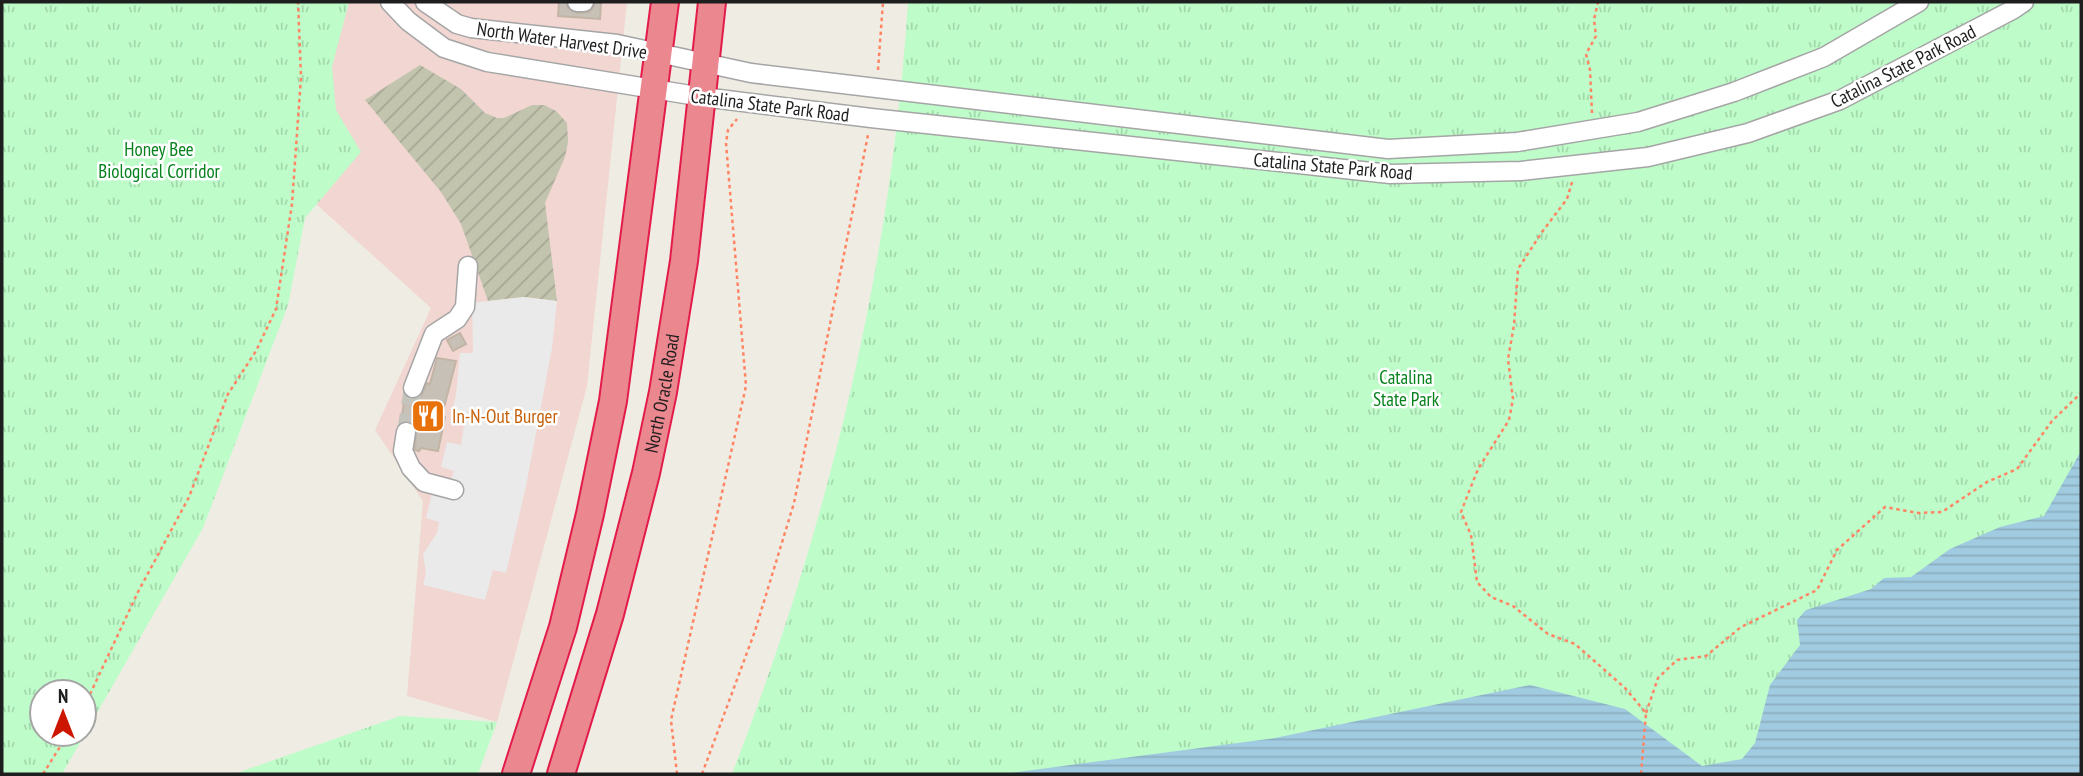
<svg xmlns="http://www.w3.org/2000/svg" width="2083" height="776" font-family="'PT Sans Narrow',sans-serif">
	<style>
		.commercial { fill: #f1d6d1 }
		.construction { fill: url(#construction-furrows) }
		.park { fill: url(#park-tufts); fill-rule: evenodd }
		.parking { fill: #eaeaea }
		.water { fill: url(#water-rules) }
		.building { fill: #c7c0b6; stroke: #c2b5a5; stroke-width: 2 }
		.lines { fill: none; stroke-linecap: round; stroke-linejoin: round }
		.minor-tunnel { stroke: #c5c4bc; stroke-width: 18; stroke-dasharray: 18 9; stroke-linecap: butt }
		.minor-casing { stroke: #a5a5a5; stroke-width: 21 }
		.highway-casing { stroke: #e31b4a; stroke-width: 30 }
		.path { stroke: #ff8565; stroke-width: 2.5; stroke-dasharray: 3.5 3.5; stroke-linecap: butt }
		.minor { stroke: #fff; stroke-width: 18 }
		.highway { stroke: #eb878e; stroke-width: 26 }
		.labels { text-anchor: middle; stroke-width: 5; stroke-linejoin: round; paint-order: stroke }
		.street-label { font-size: 19px; fill: #1e1e1e; stroke: #fff }
		.park-label { font-size: 19px; fill: #06821d; stroke: #fff }
		.food-label { font-size: 19px; fill: #c56008; stroke: #fff; text-anchor: start }
	</style>
	<defs>
		<pattern id="construction-furrows" width="10" height="10" patternUnits="userSpaceOnUse" patternTransform="scale(1.75)"><rect width="10" height="10" fill="#c2c4ae"/><path d="M-1 1l2-2M0 10L10 0M9 11l2-2" fill="none" stroke="#a6a895"/></pattern>
		<pattern id="park-tufts" width="24" height="20" patternUnits="userSpaceOnUse" patternTransform="scale(1.75)"><rect width="24" height="20" fill="#befcc9"/><path d="M3 7l-1-3M5 7V3M7 7l1-3M15 17l-1-3M17 17v-4M19 17l1-3" fill="none" stroke="#a3d8ac"/></pattern>
		<pattern id="water-rules" width="6" height="5" patternUnits="userSpaceOnUse" patternTransform="scale(1.75)"><rect width="6" height="5" fill="#a1cbe0"/><path d="M0 2.5h6" fill="none" stroke="#8aaec0"/></pattern>
	</defs>
	<rect width="100%" height="100%" fill="#efede3"/>
	<path class="commercial" d="M333 2H627L587 386 497 722 407 696 423 501 375 430 431 308 305 194Z"/>
	<path class="construction" d="M420 65 461 89 485 113 497 118H504L532 105H544L556 111 567 123 568 142 565 157 545 203 557 301 524 297 488 301 461 224 441 192 365 100Z"/>
	<g class="park">
		<path d="M2 2H349L332 67 336 110 361 152 305 218 288 305 203 528 62 774H2ZM42 692H84V734H42Z"/>
		<path d="M908 2H2081V774H732C828 527 891 267 908 2Z"/>
		<path d="M400 716 497 722 478 774H234Z"/>
	</g>
	<path class="parking" d="M524 297 557 301 552 348 526 486 506 573 493 570 485 600 423 585 426 573 423 554 437 533 439 522 426 518 432 493 446 495 454 471 441 467 447 442 461 445 464 425 450 422 456 395 460 353H473L472 303Z"/>
	<path class="water" d="M2081 451V774H1002L1275 738 1530 685 1625 709 1702 766 1742 759 1755 743 1770 685 1800 645 1797 620 1806 610 1871 589 1884 578 1911 577 1950 549 2000 527 2044 516Z"/>
	<g class="building">
		<path d="M559 2H566L568 8 577 13 589 12 593 8 595 2H601L600 19 558 16Z"/>
		<path d="M460 333 466 344 453 351 447 340Z"/>
		<path d="M437 358 456 361 442 415 445 417 438 451 421 448 419 451 415 450 416 427 408 421 401 422 405 396 414 399 421 396 427 383 430 384Z"/>
	</g>
	<g class="lines">
		<path class="minor-tunnel" d="M406 432 413 388"/>
		<g class="minor-casing">
			<g id="minor">
				<path d="M390 2 408 21 444 48 487 62 703 97 871 118 1390 174 1521 171 1648 157 1748 133 1840 100 2014 9 2024 2"/>
				<path d="M425 2 457 24 471 28 617 44 751 73 1388 149 1517 142 1638 122 1734 92 1824 57 1919 2"/>
				<path d="M577 2H584"/>
				<path d="M413 388 434 334 457 319 465 307 468 266"/>
				<path d="M406 432 403 451 411 468 424 482 454 490"/>
			</g>
		</g>
		<g class="highway-casing">
			<g id="highway">
				<path d="M516 774 563 627 590 514 613 401 665 2"/>
				<path id="s1" d="M561 774 610 614 646 473 663 392 684 261 712 2"/>
			</g>
		</g>
		<g class="path">
			<path d="M878 70 883 2"/>
			<path d="M1592 113 1590 70 1586 54 1596 36 1594 20 1598 2"/>
			<path d="M1572 182 1567 199 1542 232 1518 269 1514 325 1508 359 1513 399 1509 420 1478 469 1461 512 1471 535 1477 582 1491 597 1513 606 1548 634 1575 644 1625 688 1646 713 1641 774"/>
			<path d="M84 707 138 592 189 497 228 394 256 351 276 309 292 204 301 77 298 2"/>
			<path d="M1646 713 1658 678 1677 660 1706 656 1741 627 1817 590 1837 550 1885 507 1918 513 1942 512 1987 482 2017 469 2052 421 2081 393"/>
			<path d="M43 774 68 734"/>
			<path d="M677 774 671 720 746 386 726 143 728 130 737 119"/>
			<path d="M702 774 755 631 794 503 868 135"/>
		</g>
		<use href="#minor" class="minor"/>
		<use href="#highway" class="highway"/>
	</g>
	<defs>
		<g id="restaurant-square" transform="scale(1.75)"><rect x="-9" y="-9" width="18" height="18" rx="4" fill="#e8710a" stroke="#fff"/><path d="M-5-6h1v4h1v-4h1v4h1v-4h1v5L-1.5 .5V6h-2V.5L-5-1ZM5-6V6H3V1.5H1.5Q1.5-4 5-6Z" fill="#fff"/></g>
	</defs>
	<g fill-rule="evenodd">
		<use href="#restaurant-square" x="428" y="416"/>
	</g>
	<g class="labels">
		<g class="street-label">
			<text transform="translate(562 40) rotate(8)" y="7">North Water Harvest Drive</text>
			<text transform="translate(1903 66) rotate(-27)" y="7">Catalina State Park Road</text>
			<text transform="translate(770 105) rotate(7)" y="7">Catalina State Park Road</text>
			<text transform="translate(1333 166) rotate(5)" y="7">Catalina State Park Road</text>
			<text dy="7" stroke="none"><textPath href="#s1" startOffset="394">North Oracle Road</textPath></text>
		</g>
		<g class="park-label">
			<text x="159" y="156">Honey Bee<tspan x="159" dy="22">Biological Corridor</tspan></text>
			<text x="1406" y="384">Catalina<tspan x="1406" dy="22">State Park</tspan></text>
		</g>
		<g class="food-label">
			<text x="452" y="423">In-N-Out Burger</text>
		</g>
	</g>
	<rect width="2083" height="776" fill="none" stroke="#1e1e1e" stroke-width="7"/>
	<g transform="translate(63 713)"><circle r="33" fill="#ffffff" stroke="#a5a5a5" stroke-width="2"/>
	<path d="M0-5L12 26L0 18L-12 26Z" fill="#cc1600"/>
	<text y="-10" font-size="19" font-weight="bold" text-anchor="middle" fill="#1e1e1e">N</text>
	</g>
</svg>
